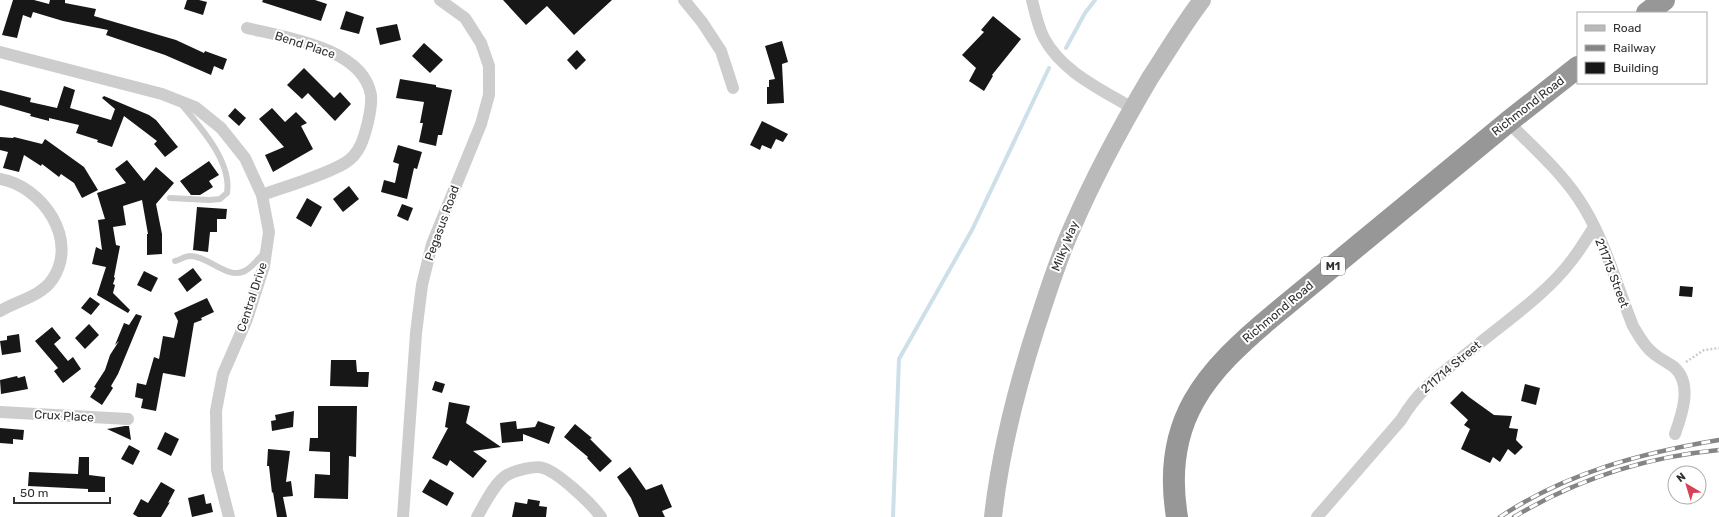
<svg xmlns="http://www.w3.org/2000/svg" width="1719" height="517" font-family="Rubik,sans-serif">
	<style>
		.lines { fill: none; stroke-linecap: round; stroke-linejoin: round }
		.stream { stroke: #cde0ea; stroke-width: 4 }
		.building { fill: #171717 }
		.path { stroke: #cdcdcd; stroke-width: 2.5; stroke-dasharray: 2 2; stroke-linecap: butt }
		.lane { stroke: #cdcdcd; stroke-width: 6 }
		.street { stroke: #cdcdcd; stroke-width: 12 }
		.secondary { stroke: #bababa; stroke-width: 18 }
		.highway { stroke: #979797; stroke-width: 22 }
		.rail-casing { stroke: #858585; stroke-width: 4.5 }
		.rail { stroke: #fff; stroke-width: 3; stroke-dasharray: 9; stroke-linecap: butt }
		.labels { text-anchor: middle; stroke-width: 4; stroke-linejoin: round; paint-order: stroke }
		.shield { fill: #fff; stroke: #6e6e6e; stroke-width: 1 }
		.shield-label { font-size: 11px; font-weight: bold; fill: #303030 }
		.street-label { font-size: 12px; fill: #303030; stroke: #fff }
	</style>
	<rect width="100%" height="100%" fill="#fff"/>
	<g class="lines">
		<g class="stream">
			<path d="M1066 48 1085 13 1095 0"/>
			<path d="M893 517 899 359 972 230 1049 68"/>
		</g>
	</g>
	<g class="building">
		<path d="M13 0H34L49 4 50 0H65V3L96 9 94 16 176 40 204 53 205 51 227 59 223 70 214 66 211 75 165 55 106 35 108 30 63 21 33 12 31 18 23 15 17 38 2 35Z"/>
		<path d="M187 0H199L207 2 203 15 184 9Z"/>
		<path d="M263 0H315L327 4 321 21 262 2Z"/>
		<path d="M503 0H612L574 35 547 6 526 25Z"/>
		<path d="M346 11 364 17 359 34 340 29Z"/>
		<path d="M993 16 1021 39 992 75 993 76 984 91 969 81 976 68 962 55 984 32 981 30Z"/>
		<path d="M397 24 401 40 380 45 376 28Z"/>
		<path d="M782 41 788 62 782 64 784 103 767 104V87H769V80L775 79 765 46Z"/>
		<path d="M424 43 443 60 430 73 412 56Z"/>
		<path d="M577 50 586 60 576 70 567 60Z"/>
		<path d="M304 68 334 98 340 92 351 104 335 121 308 93 302 99 287 85Z"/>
		<path d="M400 79 436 85V87L452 90 442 135H438L436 146 419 142 423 123H420L424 102 396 98Z"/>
		<path d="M64 86 75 90 70 108 111 120 115 109 102 98 104 96 149 115 156 120 178 147 165 157 154 144 157 141 124 116 112 147 97 142 98 140 76 133 79 125 49 118V121L30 116 31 114 0 105V90L31 98 30 102 57 108Z"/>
		<path d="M235 108 246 118 239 126 228 116Z"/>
		<path d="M272 108 285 122 296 112 307 123 301 126 313 149 273 172 265 155 284 147 259 119Z"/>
		<path d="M762 121 788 134 783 142 776 139 771 149 762 145 760 150 750 145Z"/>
		<path d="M0 137 13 138 14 137 42 144 45 139 84 167 98 190 82 198 74 183 61 174 59 177 42 164 41 166 24 155 19 172 3 168 8 152 0 150Z"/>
		<path d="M398 145 422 152 417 169 414 168 407 199 381 192 384 180 395 183 399 164 393 162Z"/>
		<path d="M127 160 144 181 156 167 174 183 156 204 162 234V254L147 255V234H148L142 200 123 206 126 225 113 227 116 245 120 246 114 277 115 278 113 284 115 285 113 293 130 310 128 313 97 295 106 267 92 264 96 247 102 250 98 220 105 219 97 193 126 183 115 169Z"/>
		<path d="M209 161 219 175 209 181 213 187 200 195H191L180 181Z"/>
		<path d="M349 186 359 199 343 212 333 199Z"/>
		<path d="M307 198 322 207 311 227 296 218Z"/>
		<path d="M402 204 413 208 408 221 397 216Z"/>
		<path d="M197 207 227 209 226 219H217V232H210L208 252 193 250Z"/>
		<path d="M193 268 202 280 187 292 178 279Z"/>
		<path d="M144 271 158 278 151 292 137 285Z"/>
		<path d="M1680 286 1693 287 1692 297 1679 296Z"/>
		<path d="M90 297 100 304 91 315 81 308Z"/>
		<path d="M207 298 214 312 201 318 202 320 194 323 185 377 163 373 156 411 141 408 143 399 135 397 137 383 146 385 154 357 159 359 163 336 174 338 178 321 174 313Z"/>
		<path d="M136 314 142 316 118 374 111 386 113 388 102 405 90 397 96 388 94 387 105 370 110 355 119 341 115 345 124 323 129 325Z"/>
		<path d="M89 324 99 335 85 349 75 338Z"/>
		<path d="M52 327 61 338 54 344 68 361 73 357 81 369 63 383 54 371 58 368 35 341Z"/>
		<path d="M19 334 21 352 2 355 0 341 7 340V336Z"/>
		<path d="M331 360H356L357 372H369L368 387 330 386Z"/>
		<path d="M17 376 18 378 25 376 28 389 1 394 0 380Z"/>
		<path d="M435 381 445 384 442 393 432 390Z"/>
		<path d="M1525 384 1540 388 1536 405 1521 401Z"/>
		<path d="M1462 391 1469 397 1494 415 1512 416 1509 428 1518 429 1516 440 1523 447 1515 455 1508 449 1500 462 1493 457 1490 463 1461 449 1470 429 1464 425 1468 420 1450 403Z"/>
		<path d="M449 402 470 406 466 423 501 447 473 451 487 461 473 478 450 460 447 466 432 458 448 428 445 427Z"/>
		<path d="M318 406H357L356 457 349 456 348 499 314 498 315 474 330 475V452L309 451 310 438H318Z"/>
		<path d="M294 411 293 427 272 431 271 421 276 420 275 415Z"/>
		<path d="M516 421 517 429 535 427 538 421 555 427 549 444 523 434V441L502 443 500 423Z"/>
		<path d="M575 424 592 438 590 439 612 461 600 472 587 458 588 457 564 437Z"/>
		<path d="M129 426 131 440 107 429 125 426Z"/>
		<path d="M0 428 24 430 23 440 13 439V444L0 443Z"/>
		<path d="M165 432 179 439 171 456 157 449Z"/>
		<path d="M129 445 140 451 133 465 121 459Z"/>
		<path d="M268 449 290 451 286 482 291 481 293 496 283 497 287 517H277L273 492 272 493 269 466H267Z"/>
		<path d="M79 457H89V475L105 477V492H88V489L28 486 29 472 78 474Z"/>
		<path d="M630 467 646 490 662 484 672 507 662 511 665 517H639L631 498 617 477Z"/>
		<path d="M430 479 454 493 447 506 422 492Z"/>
		<path d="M161 482 175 490 168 503 170 502 161 517H138L133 514 141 499 148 503Z"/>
		<path d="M204 494 206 504 211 503 213 512 192 517 188 498Z"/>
		<path d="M528 499 540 501 539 506 547 507 546 517H512L515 502 527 504Z"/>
	</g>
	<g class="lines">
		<path class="path" d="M1686 362 1704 350 1719 348"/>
		<g class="lane">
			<path d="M170 198 209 200 220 199 227 193C232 162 201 128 182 105"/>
			<path d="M175 261C180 260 185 256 190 256 210 256 229 283 248 269 254 265 259 258 264 253"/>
		</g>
		<g class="street">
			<path d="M684 0 702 22 721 51 733 88"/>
			<path d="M1032 0C1035 12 1038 27 1044 38 1062 72 1101 89 1132 108"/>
			<path d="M247 28C285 37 363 48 371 95 372 104 370 113 368 122 364 138 360 154 345 163 323 176 287 186 262 195"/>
			<path d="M0 52 162 94 195 107 221 128 245 158 262 195 269 232 264 266 247 319 223 374 216 411 217 470 229 517"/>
			<path d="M1508 122C1532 146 1559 170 1578 198 1604 236 1616 284 1633 326 1639 336 1644 346 1653 353 1660 359 1667 362 1674 367 1693 384 1682 414 1675 434"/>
			<path d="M0 179C42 186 80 240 52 280 41 296 17 301 0 311"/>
			<path d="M0 412 128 419"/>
			<path d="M403 517 416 333 422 285 432 244 481 124 489 95V66L481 43 465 18 440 0"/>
			<path d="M477 517C484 505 495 482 507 475 514 471 535 465 543 468 558 472 592 504 601 517"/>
			<path d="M1317 517 1401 420C1422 384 1450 368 1481 342 1512 317 1548 292 1572 260 1580 250 1587 238 1594 227"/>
		</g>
		<path class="secondary" d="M993 517C1000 453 1016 390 1036 328 1047 295 1057 261 1072 228 1094 177 1121 127 1150 78 1167 52 1183 25 1202 0"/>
		<g class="highway">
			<path d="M1647 13 1664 0"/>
			<path d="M1177 517C1161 421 1205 372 1275 314L1508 122 1578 67"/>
		</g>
		<g class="rail-casing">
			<g id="rail">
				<path d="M1500 517C1566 473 1641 453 1719 440"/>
				<path d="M1514 517C1577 479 1646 457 1719 450"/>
			</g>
		</g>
		<use href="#rail" class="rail"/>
	</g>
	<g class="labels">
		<rect class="shield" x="1321" y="257" width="24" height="18" rx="3"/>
		<g class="shield-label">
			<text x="1333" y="270">M1</text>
		</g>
		<g class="street-label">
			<text transform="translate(305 45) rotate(18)" y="4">Bend Place</text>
			<text transform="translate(1528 106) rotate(-38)" y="4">Richmond Road</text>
			<text transform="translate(442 223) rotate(-70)" y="4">Pegasus Road</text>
			<text transform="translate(1065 246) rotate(-68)" y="4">Milky Way</text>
			<text transform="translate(1612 273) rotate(69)" y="4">211713 Street</text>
			<text transform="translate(252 297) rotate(-72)" y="4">Central Drive</text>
			<text transform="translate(1278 312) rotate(-40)" y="4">Richmond Road</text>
			<text transform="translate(1451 367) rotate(-40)" y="4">211714 Street</text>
			<text transform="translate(64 416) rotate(3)" y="4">Crux Place</text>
		</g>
	</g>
	<rect x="1577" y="12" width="130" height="72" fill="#ffffff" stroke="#acacac"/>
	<rect x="1585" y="25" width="20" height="6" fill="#bababa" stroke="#acacac"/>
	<text x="1613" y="32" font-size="12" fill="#303030">Road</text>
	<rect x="1585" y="45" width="20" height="6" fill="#858585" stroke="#acacac"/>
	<text x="1613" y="52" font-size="12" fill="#303030">Railway</text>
	<rect x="1585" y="62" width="20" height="12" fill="#171717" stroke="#acacac"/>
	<text x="1613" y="72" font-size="12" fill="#303030">Building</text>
	<g transform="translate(1687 485) rotate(322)"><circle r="19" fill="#ffffff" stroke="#acacac"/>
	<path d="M0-3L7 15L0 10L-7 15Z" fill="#d74153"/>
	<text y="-6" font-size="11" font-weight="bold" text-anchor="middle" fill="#303030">N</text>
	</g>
	<path d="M14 497v6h96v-6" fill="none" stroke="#303030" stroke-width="2"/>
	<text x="20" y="497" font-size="12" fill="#303030" stroke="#ffffff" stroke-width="3" paint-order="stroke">50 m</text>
</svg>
